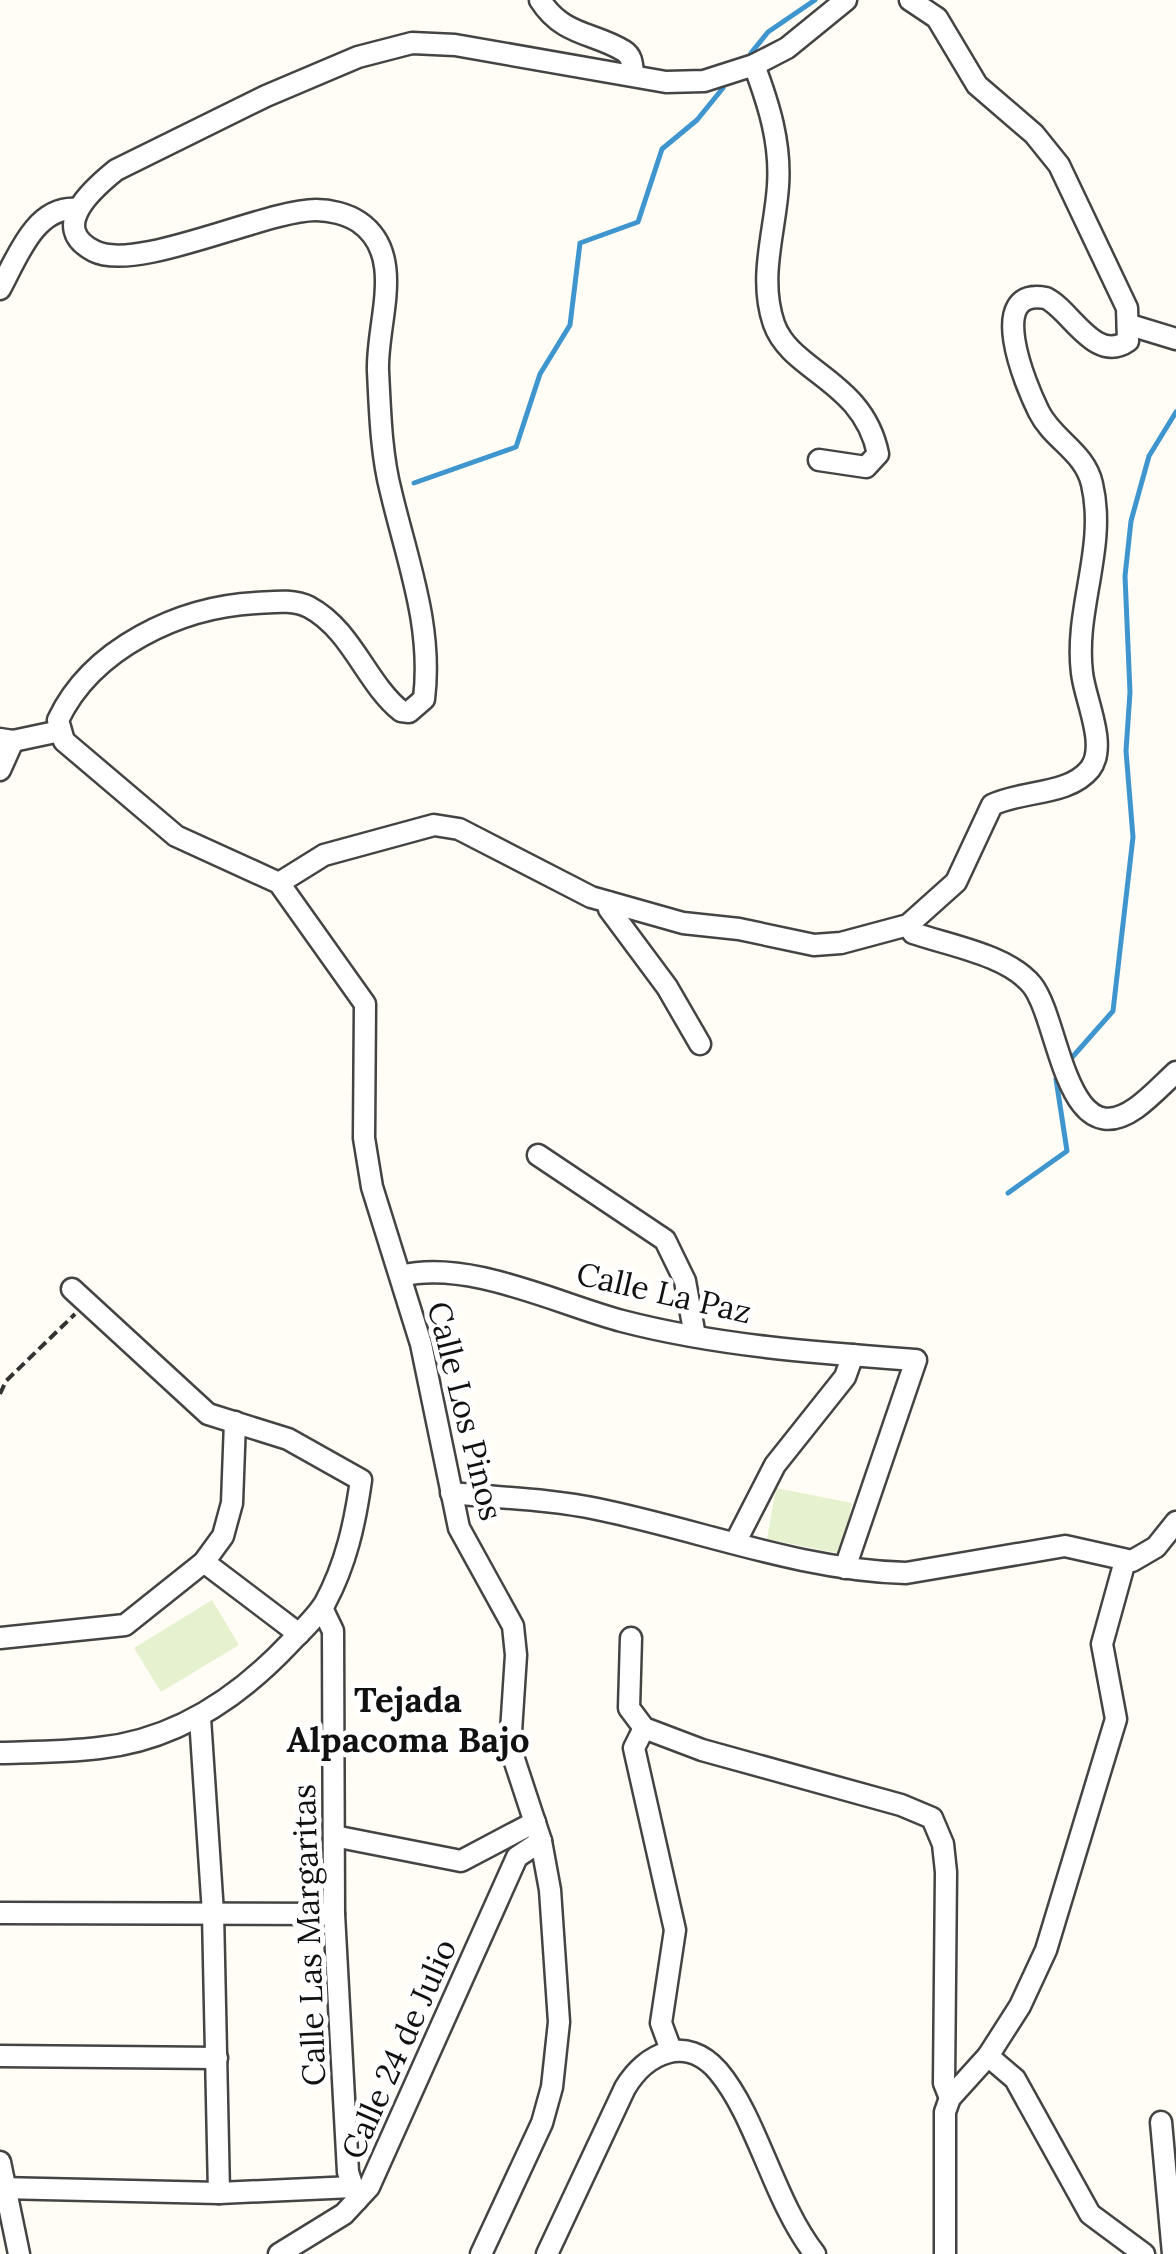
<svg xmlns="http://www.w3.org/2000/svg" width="1176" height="2254" font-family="Lora,serif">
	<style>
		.pitch { fill: #e6f2cf }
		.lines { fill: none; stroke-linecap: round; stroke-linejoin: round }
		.stream { stroke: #3f96cf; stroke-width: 5 }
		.minor-casing { stroke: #444; stroke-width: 25 }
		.path { stroke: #333; stroke-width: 4; stroke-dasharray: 10 5; stroke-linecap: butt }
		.minor { stroke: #fff; stroke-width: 20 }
		.labels { text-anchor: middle; stroke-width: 10; stroke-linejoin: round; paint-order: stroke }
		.street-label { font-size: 32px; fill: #111; stroke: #fff }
		.neighbourhood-label { font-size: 35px; font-weight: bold; fill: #111; stroke: #fff }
	</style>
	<rect width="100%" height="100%" fill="#fffdf5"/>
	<g class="pitch">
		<path d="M776 1488 852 1503 842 1554 767 1539Z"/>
		<path d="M212 1600 239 1645 161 1692 134 1648Z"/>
	</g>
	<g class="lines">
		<g class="stream">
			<path d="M751 53 768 32 815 0"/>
			<path d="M414 483 516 447 540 374 570 325 580 243 638 222 662 149 697 120 723 88"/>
			<path d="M1068 1062 1113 1011 1133 837 1126 751 1130 692 1125 576 1131 521 1149 456 1176 412"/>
			<path d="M1008 1193 1067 1151 1056 1079"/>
		</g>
		<g class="minor-casing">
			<g id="minor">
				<path d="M540 0C563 36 593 32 624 51 632 56 632 64 633 73"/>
				<path d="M754 65C769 105 781 143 778 186 775 232 758 278 774 324 791 372 863 380 878 454L866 467 819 460"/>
				<path d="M0 289C17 258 35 206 76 209"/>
				<path d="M1130 325 1176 339"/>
				<path d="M0 739 13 741 60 731"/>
				<path d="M0 770 13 741"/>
				<path d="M279 883 324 855 434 825 459 829 591 897 683 923 739 929 814 945 841 943 908 925 956 882 992 805C1022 790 1068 796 1090 769 1108 746 1085 700 1082 673 1074 609 1107 548 1092 484 1085 452 1053 440 1039 412 1025 384 985 287 1046 298 1071 310 1095 364 1128 341L1127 308 1059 165 1034 134 977 85 937 18 910 0"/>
				<path d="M608 902 609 909 667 987 700 1044"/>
				<path d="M908 925 913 933C948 945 1008 955 1032 985 1060 1020 1065 1158 1136 1108 1150 1098 1163 1084 1176 1072"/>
				<path d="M538 1155 665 1240 685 1281 695 1336"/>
				<path d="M401 1276C468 1259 558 1304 622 1321 718 1346 819 1353 916 1360L845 1568"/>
				<path d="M451 1493C499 1498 550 1499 597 1509 700 1530 800 1570 906 1573L1065 1546 1132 1561 1156 1547 1176 1522"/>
				<path d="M736 1541 775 1465 845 1377 853 1355"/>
				<path d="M204 1562 299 1634"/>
				<path d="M322 1608 333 1631 334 1914 348 2172 357 2200"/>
				<path d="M0 1638 125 1625 204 1562 223 1536 232 1503 235 1422"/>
				<path d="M631 1638 629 1708 644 1728 702 1750 901 1805 932 1818 943 1844 946 1872 944 2083 950 2098"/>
				<path d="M200 1718 213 1913 219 2193"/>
				<path d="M644 1728 634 1748 675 1930 661 2023 671 2050"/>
				<path d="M0 1753C33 1752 67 1752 99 1748 175 1740 238 1698 289 1644 301 1631 316 1618 325 1603 346 1564 355 1523 361 1480L288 1439 208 1414 72 1289"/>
				<path d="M334 1836 461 1861 535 1822"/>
				<path d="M0 1913 334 1914"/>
				<path d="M0 2056 217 2058"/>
				<path d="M988 2056 1015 2079 1090 2214 1144 2254"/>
				<path d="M1161 2122 1173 2254"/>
				<path d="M0 2162 19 2254"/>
				<path d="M0 2188 219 2193 353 2187"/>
				<path d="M279 2254 344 2214 369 2187 517 1857 541 1841"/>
				<path d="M481 2254 542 2123 552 2087 559 2022 550 1890 541 1841 510 1747 516 1655 513 1626 459 1528 421 1344 372 1187 364 1138 365 1004 279 883 176 836 64 741 58 720C92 648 180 607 256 603 274 602 293 599 309 607 352 630 366 683 401 711L409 712 424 699C433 626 407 560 391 492 381 454 380 410 378 371 376 323 407 255 359 222 347 214 330 210 316 210 265 210 137 273 94 251 47 227 95 187 116 170L266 96 358 57 412 43 455 45 666 82 704 81 754 65 787 48 846 0"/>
				<path d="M547 2254 625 2088C646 2053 686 2034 718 2071 757 2117 774 2202 815 2254"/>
				<path d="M945 2254V2112L950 2098 988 2056 1020 2006 1046 1950 1116 1719 1102 1644 1125 1561"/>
			</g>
		</g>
		<path class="path" d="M0 1394 6 1381 75 1314"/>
		<use href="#minor" class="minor"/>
	</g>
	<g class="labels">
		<g class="street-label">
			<text transform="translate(664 1293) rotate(13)" y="11">Calle La Paz</text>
			<text transform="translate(465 1411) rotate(76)" y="11">Calle Los Pinos</text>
			<text transform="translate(309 1935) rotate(-92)" y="11">Calle Las Margaritas</text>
			<text transform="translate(399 2049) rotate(-66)" y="11">Calle 24 de Julio</text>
		</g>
		<g class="neighbourhood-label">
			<text x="408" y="1712">Tejada<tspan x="408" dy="40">Alpacoma Bajo</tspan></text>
		</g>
	</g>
</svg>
